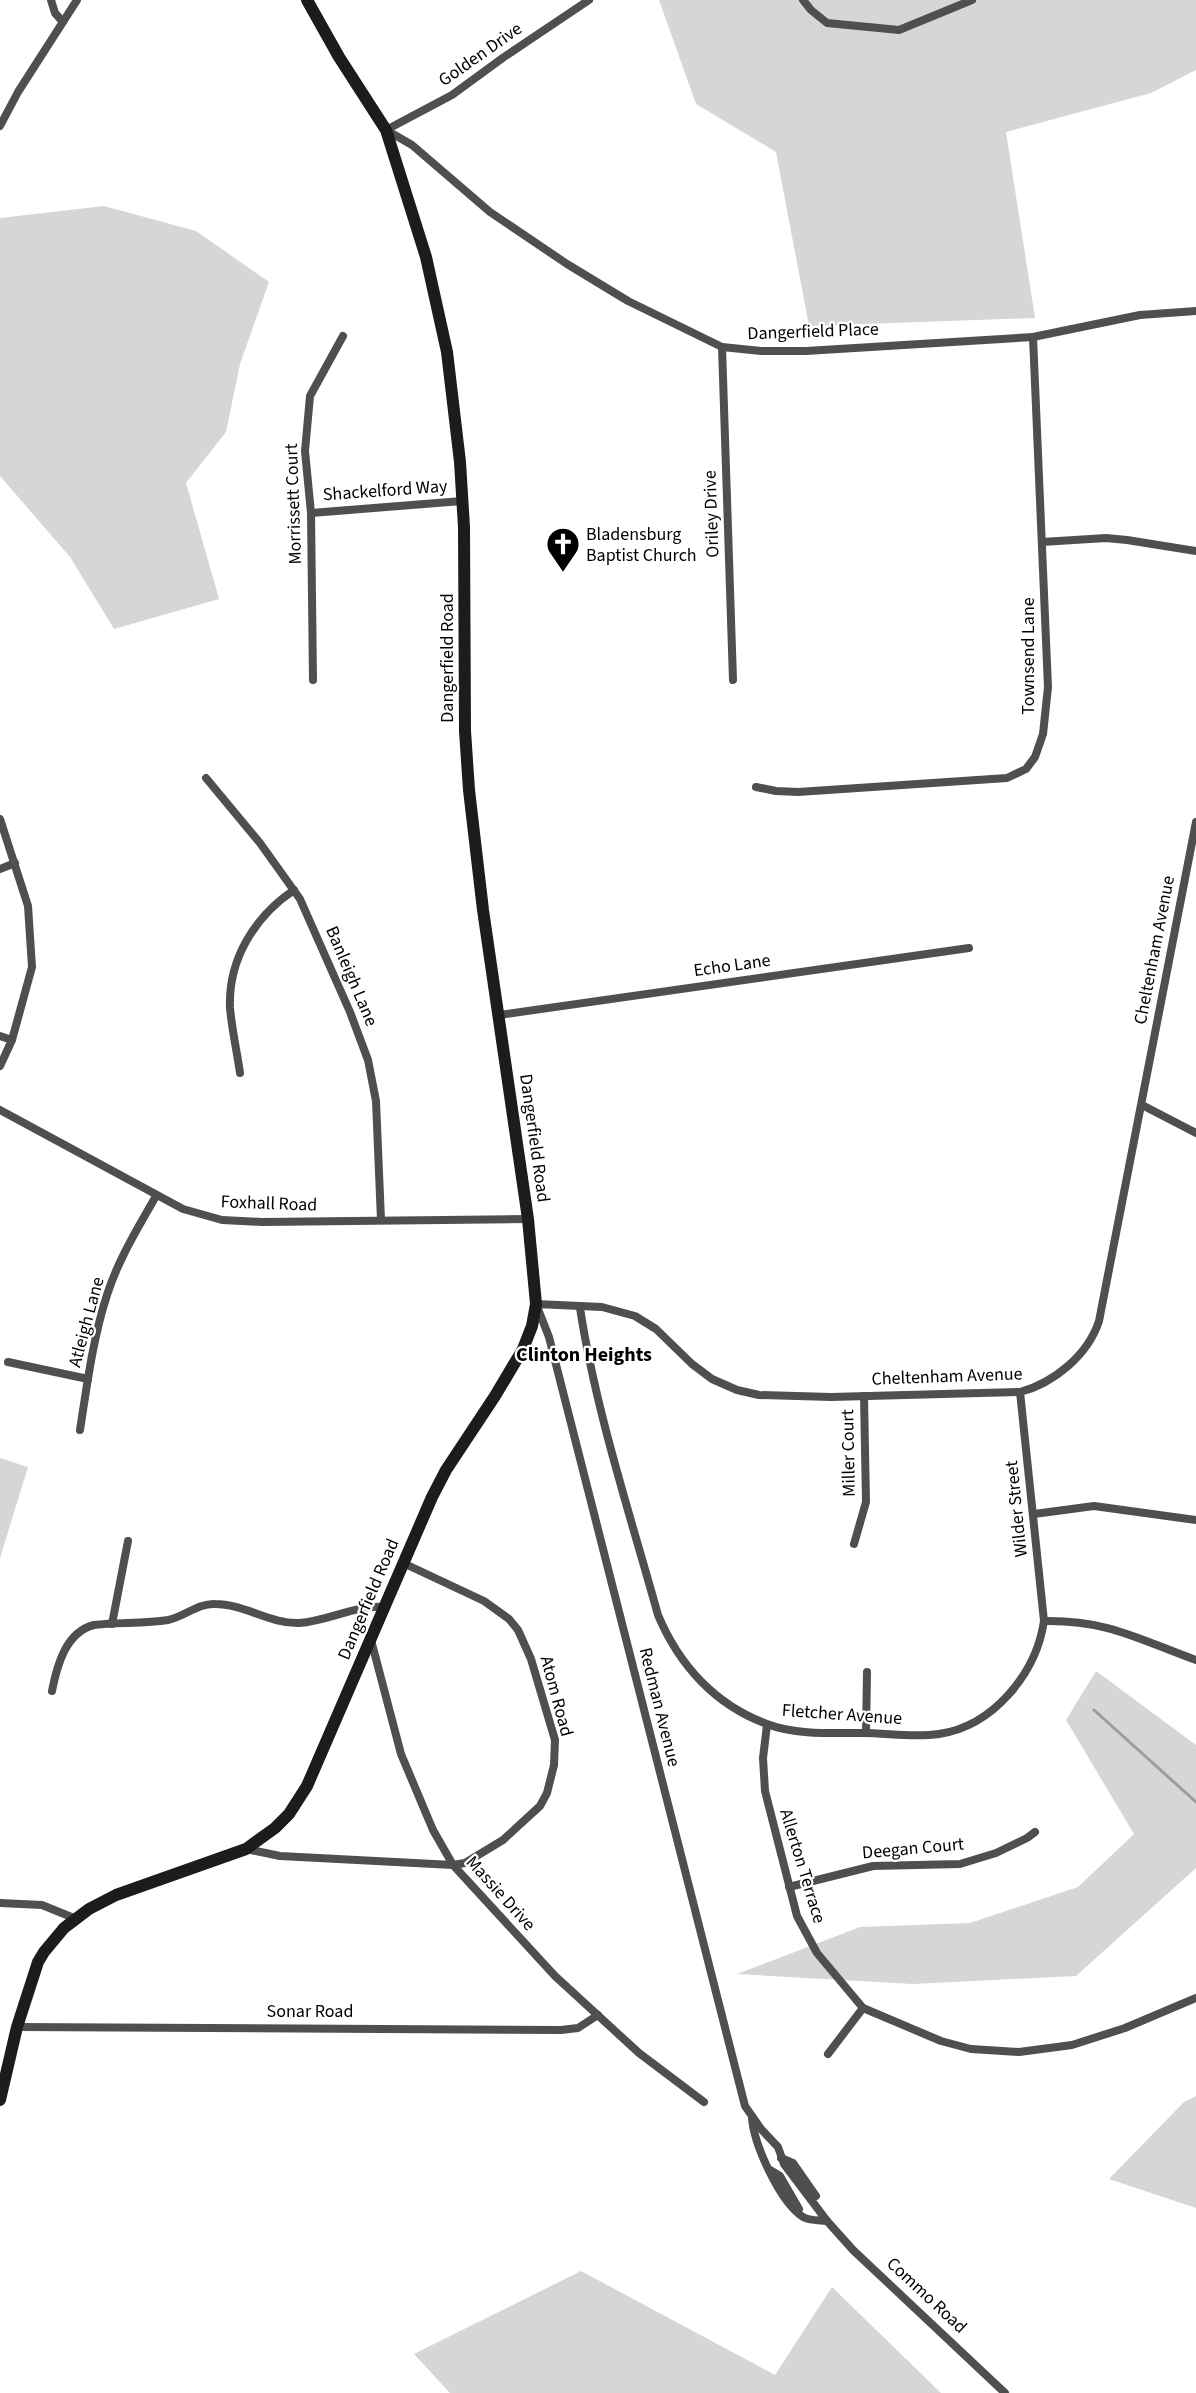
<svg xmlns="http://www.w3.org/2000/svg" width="1196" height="2393" font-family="'Source Sans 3',sans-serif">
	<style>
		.green { fill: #d6d6d6 }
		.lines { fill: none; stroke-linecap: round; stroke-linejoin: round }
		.stream { stroke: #9d9d9d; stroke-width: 3 }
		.street { stroke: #4f4f4f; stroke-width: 8 }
		.secondary { stroke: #1c1c1c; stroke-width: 12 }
		.labels { text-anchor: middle; stroke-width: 4.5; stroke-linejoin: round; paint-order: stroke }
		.street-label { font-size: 18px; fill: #000; stroke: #fff }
		.poi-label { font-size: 18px; fill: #000; stroke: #fff; text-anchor: start }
		.neighbourhood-label { font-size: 20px; font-weight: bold; fill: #000; stroke: #fff }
	</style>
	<rect width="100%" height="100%" fill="#fff"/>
	<g class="green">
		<path d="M659 0H1196V70L1151 93 1006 132 1035 318 809 326 776 152 696 104Z"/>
		<path d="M104 206 196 231 269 282 240 364 226 432 186 483 219 599 114 629 70 557 0 476V218Z"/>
		<path d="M0 1458 28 1467 0 1558Z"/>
		<path d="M1096 1671 1196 1745V1868L1076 1976 913 1984 737 1974 860 1927 970 1923 1078 1887 1134 1834 1066 1720Z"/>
		<path d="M1196 2096V2208L1109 2179 1184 2102Z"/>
		<path d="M581 2271 775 2375 832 2287 941 2393H450L414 2354Z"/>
	</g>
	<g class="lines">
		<path class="stream" d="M1094 1710 1196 1802"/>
		<g class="street">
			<path d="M51 0 55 13 63 22"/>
			<path d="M803 0 811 10 827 23 899 30 972 0"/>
			<path d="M0 126 18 92 77 0"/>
			<path d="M386 130 412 145 490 212 567 264 628 301 722 347 761 351H806L1033 337 1140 315 1196 311"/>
			<path d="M386 130 452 95 504 57 589 0"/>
			<path d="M722 347 733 680"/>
			<path d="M311 513 462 501"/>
			<path d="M1042 542 1106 538 1127 540 1196 551"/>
			<path d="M313 680 311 513 305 451 310 396 343 336"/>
			<path d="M206 778 260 843 300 899 350 1012 368 1060 376 1101 381 1220"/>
			<path d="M756 787 776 791 798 792 1007 778 1026 769 1035 757 1043 734 1048 687 1033 337"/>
			<path d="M0 819 28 906 32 967 12 1040 0 1066"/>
			<path d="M0 869 15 863"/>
			<path d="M499 1015 969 948"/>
			<path d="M0 1036 12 1040"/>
			<path d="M240 1073C237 1052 232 1030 230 1008 228 960 254 917 294 890"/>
			<path d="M1142 1105 1196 1133"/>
			<path d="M0 1110 183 1209 222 1220 262 1222 528 1219"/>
			<path d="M580 1308C596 1412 630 1514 658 1615 679 1665 715 1705 767 1724 795 1735 832 1733 862 1733 888 1733 913 1738 939 1734 993 1726 1036 1674 1044 1621L1020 1392"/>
			<path d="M8 1362 88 1379"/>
			<path d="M80 1430C87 1385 93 1338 107 1295 118 1260 138 1228 156 1196"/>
			<path d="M1034 1514 1094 1506 1196 1520"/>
			<path d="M854 1544 866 1502 864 1396"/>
			<path d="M1044 1621C1108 1620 1138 1639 1196 1660"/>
			<path d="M112 1624 128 1541"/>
			<path d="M371 1640 401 1754 433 1830 453 1865 555 1976 639 2053 704 2102"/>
			<path d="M52 1691C57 1665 66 1632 94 1625 119 1622 143 1624 168 1620 184 1617 198 1603 215 1604 244 1604 270 1624 299 1623 329 1621 354 1605 384 1607"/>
			<path d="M767 1725 763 1758 765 1791 797 1916 817 1953 863 2008 941 2041 971 2049 1019 2052 1072 2045 1125 2028 1196 1998"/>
			<path d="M866 1733 867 1672"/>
			<path d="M246 1849 280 1856 453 1865 465 1863 503 1840 540 1806 547 1793 554 1765 555 1740 531 1659 518 1630 509 1619 484 1601 403 1563"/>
			<path d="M789 1887 873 1866 960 1864 996 1853 1027 1838 1035 1832"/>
			<path d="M0 1903 42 1905 74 1918"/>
			<path d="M17 2027 561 2030 578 2028 598 2015"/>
			<path d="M828 2054 863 2008"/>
			<path d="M752 2118C754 2145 780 2202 803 2217 809 2221 820 2220 827 2221"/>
			<path d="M781 2158 793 2163 816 2196"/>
			<path d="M770 2170 780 2176 799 2209"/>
			<path d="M1005 2393 853 2250 827 2221 784 2164 778 2147 761 2129 745 2106 549 1337 536 1304 602 1307 635 1316 656 1329 692 1364 712 1379 737 1390 759 1395 831 1397 1020 1392C1054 1383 1088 1355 1099 1321L1196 822"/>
		</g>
		<path class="secondary" d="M0 2100 17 2027 38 1962 44 1952 64 1928 89 1909 116 1895 246 1849 275 1828 289 1814 307 1786 432 1497 446 1470 495 1396 523 1349 532 1326 536 1304 528 1219 483 910 469 790 465 731 464 527 460 462 447 352 426 257 386 130 339 57 307 0"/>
	</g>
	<defs>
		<g id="church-pin" transform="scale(1.725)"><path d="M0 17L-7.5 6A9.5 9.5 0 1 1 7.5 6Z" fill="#000" stroke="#fff"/><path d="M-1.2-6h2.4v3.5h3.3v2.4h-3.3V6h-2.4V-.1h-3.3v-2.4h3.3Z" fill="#fff"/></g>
	</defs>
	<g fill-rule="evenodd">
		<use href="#church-pin" x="563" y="544"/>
	</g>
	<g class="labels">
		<g class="street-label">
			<text transform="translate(480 54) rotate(-35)" y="6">Golden Drive</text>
			<text transform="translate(813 331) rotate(-2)" y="6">Dangerfield Place</text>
			<text transform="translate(385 490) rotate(-4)" y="6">Shackelford Way</text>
			<text transform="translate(293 504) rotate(-92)" y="6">Morrissett Court</text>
			<text transform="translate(711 514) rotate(-92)" y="6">Oriley Drive</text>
			<text transform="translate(1028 656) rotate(-90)" y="6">Townsend Lane</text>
			<text transform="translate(447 658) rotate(-90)" y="6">Dangerfield Road</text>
			<text transform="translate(1154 950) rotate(-79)" y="6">Cheltenham Avenue</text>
			<text transform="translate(732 965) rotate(-8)" y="6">Echo Lane</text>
			<text transform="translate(352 976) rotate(67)" y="6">Banleigh Lane</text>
			<text transform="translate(535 1138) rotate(82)" y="6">Dangerfield Road</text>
			<text transform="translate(269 1203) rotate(2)" y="6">Foxhall Road</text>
			<text transform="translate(86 1322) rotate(-75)" y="6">Atleigh Lane</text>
			<text transform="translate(947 1376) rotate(-2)" y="6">Cheltenham Avenue</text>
			<text transform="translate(848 1453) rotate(-91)" y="6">Miller Court</text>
			<text transform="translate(1016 1509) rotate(-96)" y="6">Wilder Street</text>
			<text transform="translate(368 1599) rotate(-67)" y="6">Dangerfield Road</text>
			<text transform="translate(557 1696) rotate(75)" y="6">Atom Road</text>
			<text transform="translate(660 1707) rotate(76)" y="6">Redman Avenue</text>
			<text transform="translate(842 1714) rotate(4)" y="6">Fletcher Avenue</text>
			<text transform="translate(913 1848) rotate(-5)" y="6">Deegan Court</text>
			<text transform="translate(803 1866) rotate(73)" y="6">Allerton Terrace</text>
			<text transform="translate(501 1893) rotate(48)" y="6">Massie Drive</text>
			<text x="310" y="2017">Sonar Road</text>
			<text transform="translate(927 2295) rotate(43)" y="6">Commo Road</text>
		</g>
		<g class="poi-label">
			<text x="586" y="540">Bladensburg<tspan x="586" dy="21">Baptist Church</tspan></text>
		</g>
		<g class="neighbourhood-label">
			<text x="584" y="1361">Clinton Heights</text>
		</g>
	</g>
</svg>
